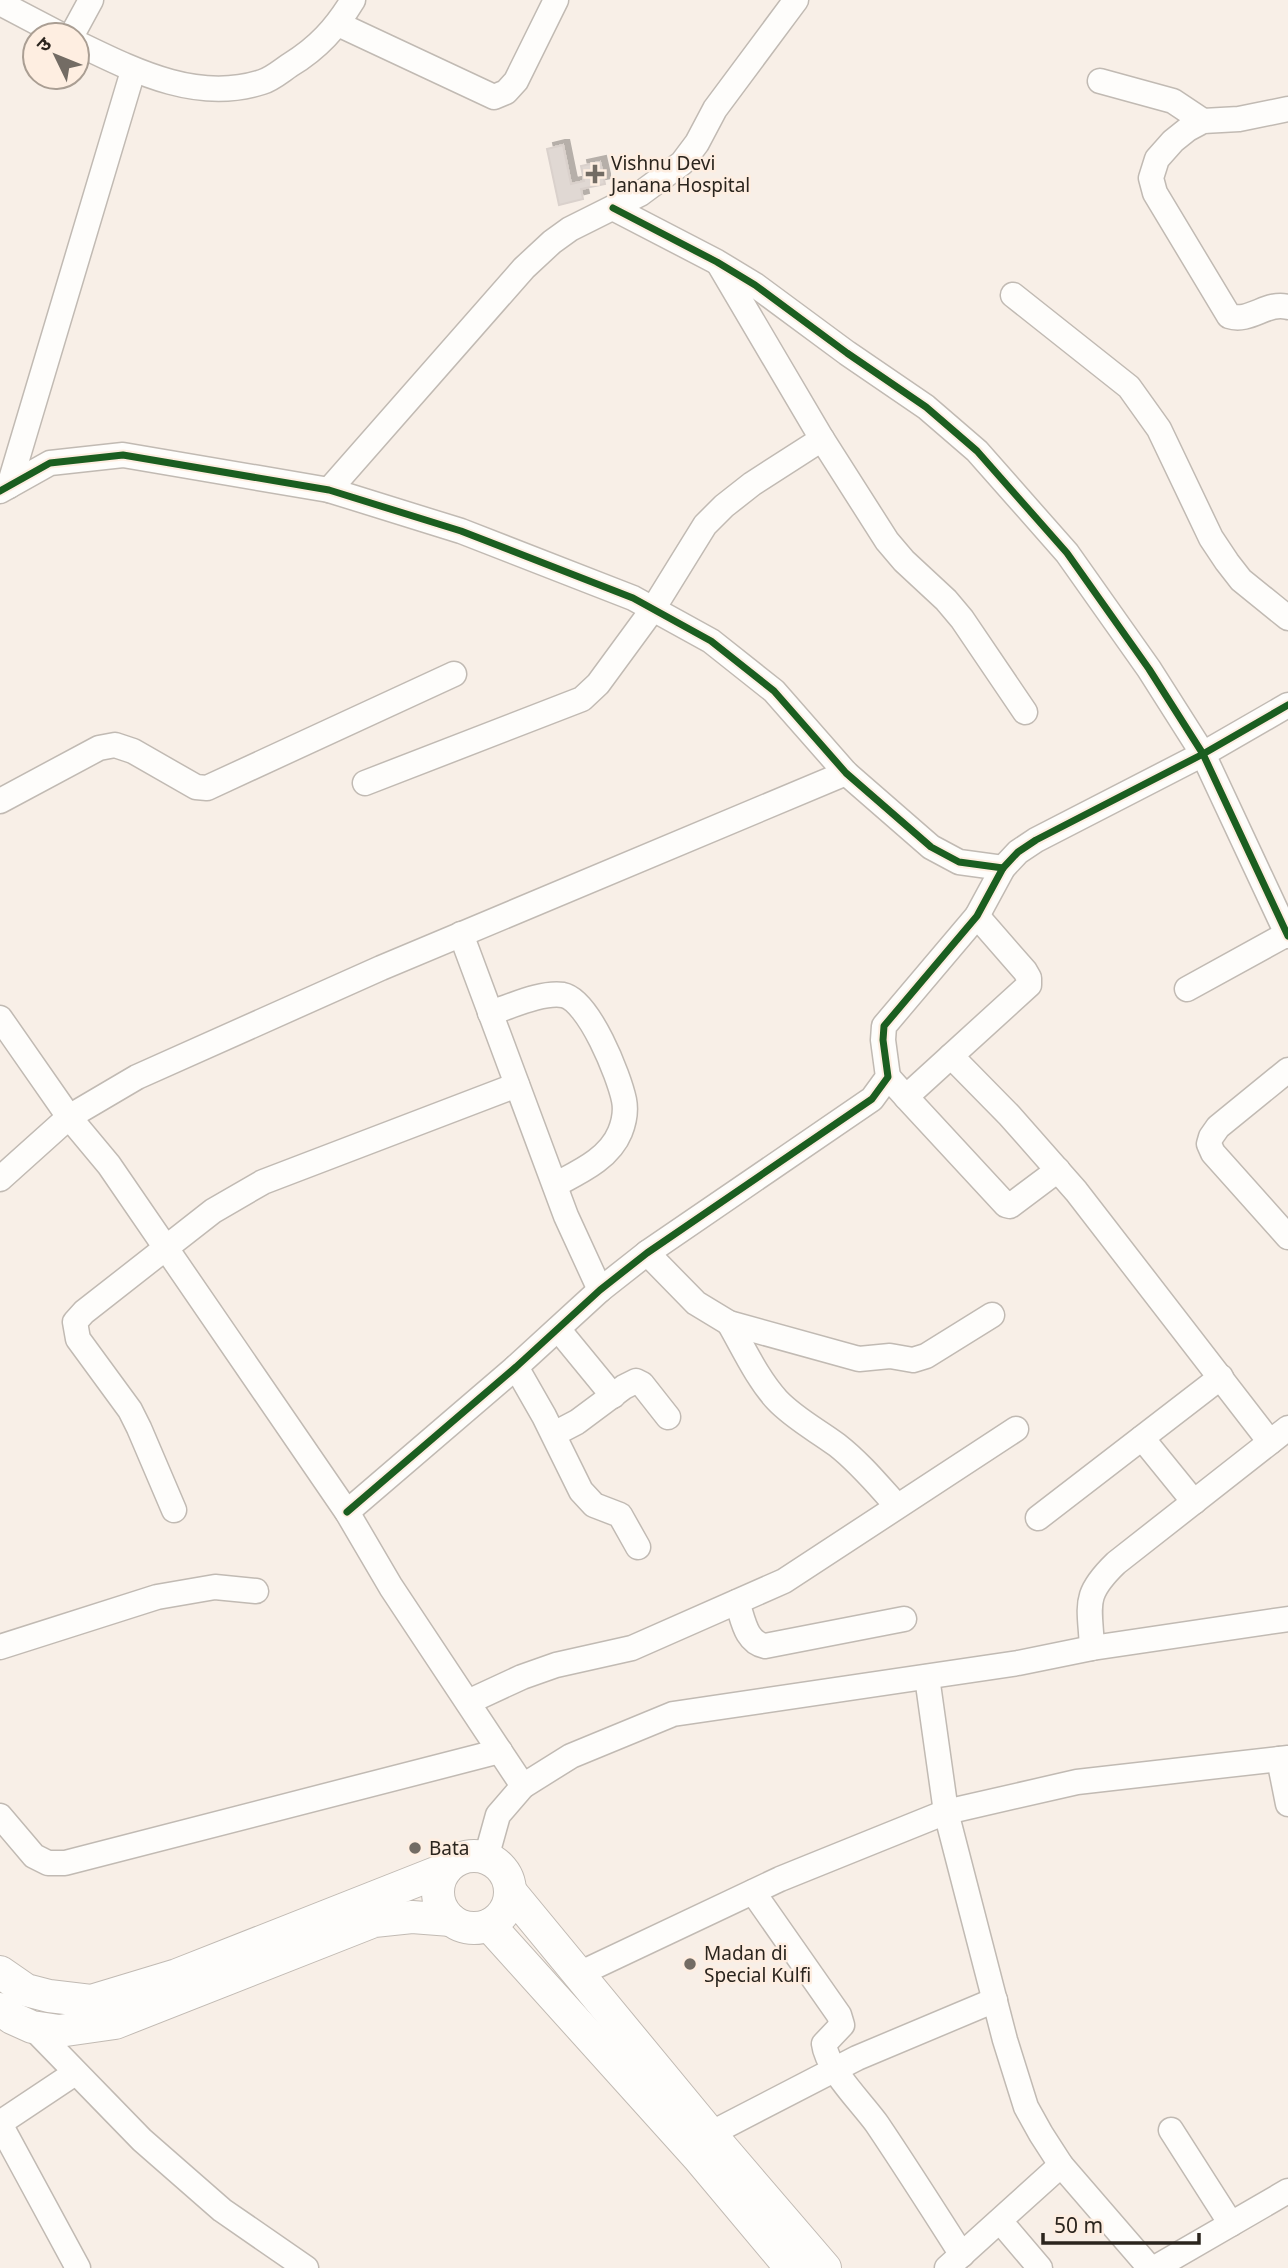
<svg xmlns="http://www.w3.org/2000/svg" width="1288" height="2268" font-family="'Noto Sans','Noto Sans Devanagari',sans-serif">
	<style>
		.building { fill: #e0d8d3; stroke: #dad1cc; stroke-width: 2; filter: url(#shadow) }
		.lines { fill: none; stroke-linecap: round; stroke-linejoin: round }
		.minor-casing { stroke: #c1bab3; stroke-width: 27 }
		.major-casing { stroke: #c1bab3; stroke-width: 34 }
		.minor { stroke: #fefdfb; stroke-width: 24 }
		.major { stroke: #fefdfb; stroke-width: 32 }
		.cycleway-casing { stroke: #feeee1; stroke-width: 11 }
		.cycleway { stroke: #1b5e20; stroke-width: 7 }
		.poi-dot { fill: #736c64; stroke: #feeee1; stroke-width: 2.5 }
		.labels { text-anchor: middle; stroke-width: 5; stroke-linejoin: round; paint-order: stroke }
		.poi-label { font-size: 19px; fill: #2b251e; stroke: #feeee1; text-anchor: start }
	</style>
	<defs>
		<filter id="shadow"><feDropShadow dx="6" dy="-6" stdDeviation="0" flood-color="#0004"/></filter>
	</defs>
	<rect width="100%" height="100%" fill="#f8efe7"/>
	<path class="building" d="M563 145 571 184 584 181 581 166 600 162 605 184 581 189 583 199 559 205 547 149Z"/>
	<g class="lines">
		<g class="minor-casing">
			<g id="minor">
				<path d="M0 3 61 35"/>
				<path d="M338 24 494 97 506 92 516 81 556 0"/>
				<path d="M72 35 91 0"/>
				<path d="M77 43C135 71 197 103 262 82 272 79 281 71 290 65 318 48 336 28 353 0"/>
				<path d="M1100 81 1173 101 1203 121"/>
				<path d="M1288 109 1239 119 1203 121 1188 129 1173 141 1157 159 1151 178 1155 193 1229 316C1250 323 1267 301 1288 307"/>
				<path d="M613 208 717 262 755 285 847 353 926 407 977 451 1067 553 1149 669 1203 754 1288 936"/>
				<path d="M720 266 822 439 887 541 904 561 946 600 962 619 1025 712"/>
				<path d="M1013 295 1129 387 1159 429 1211 538 1227 562 1241 580 1288 618"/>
				<path d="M9 486 133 71"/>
				<path d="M329 490 524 268 552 242 570 229 640 194 682 163 697 143 715 109 796 0"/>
				<path d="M0 491 50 463 123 455 329 490 461 531 633 598 711 641 774 691 846 773 931 847 959 862 1003 868"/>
				<path d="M365 783 582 699 598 684 653 609 705 525 724 506 752 484 822 439"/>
				<path d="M0 801 99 748 115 745 133 751 196 787 207 788 454 674"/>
				<path d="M461 934 566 1216 600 1290"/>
				<path d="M1187 989 1287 934"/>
				<path d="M490 1013C512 1006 541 992 563 995 589 1000 619 1076 624 1100 626 1110 624 1122 620 1132 609 1159 579 1172 555 1185"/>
				<path d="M0 1018 69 1117 109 1165 347 1512 391 1587 523 1786"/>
				<path d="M951 1056 1029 985V978L1025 971 977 916"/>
				<path d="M1288 1070 1218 1127 1211 1137 1209 1144 1213 1153 1288 1237"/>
				<path d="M888 1077 906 1097 951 1056 1009 1115 1076 1191 1270 1442"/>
				<path d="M906 1097 1006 1205 1010 1206 1058 1170"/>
				<path d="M0 1179 69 1117 137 1077 381 968 846 773"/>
				<path d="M647 1253 696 1303 729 1323 859 1359 890 1356 913 1360 926 1356 992 1315"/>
				<path d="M729 1323C744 1349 757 1378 777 1400 795 1419 817 1430 837 1445 860 1463 878 1485 897 1506"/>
				<path d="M558 1329 613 1396"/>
				<path d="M516 1367 544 1416 581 1491 594 1505 620 1515 638 1547"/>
				<path d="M554 1434 577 1422 624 1387 636 1381 642 1384 668 1417"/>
				<path d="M1142 1438 1194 1502"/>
				<path d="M174 1510 139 1428 130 1410 78 1339 75 1322 84 1312 213 1211 263 1182 517 1085"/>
				<path d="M347 1512 516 1367 600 1290 647 1253 872 1099 888 1077 883 1040 884 1026 977 916 1003 868 1018 852 1036 840 1203 754 1288 705"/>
				<path d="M1038 1518 1221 1377"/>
				<path d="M737 1602C743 1618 745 1642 765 1646L904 1619"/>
				<path d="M0 1647 157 1597 215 1587 256 1591"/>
				<path d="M1092 1648C1090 1604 1082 1596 1116 1563L1288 1428"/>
				<path d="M927 1677 946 1812 1005 2040 1026 2107 1041 2134 1061 2165 1150 2268"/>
				<path d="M468 1702 522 1677 556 1665 632 1648 784 1581 1016 1429"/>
				<path d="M1279 1759 1288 1804"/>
				<path d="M0 1816 34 1856 48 1863H65L500 1751"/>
				<path d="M486 1858 498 1815 523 1786 571 1756 673 1714 1018 1663 1092 1648 1288 1619"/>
				<path d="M753 1892 839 2015 842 2025 824 2044C827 2069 862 2103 877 2124 906 2167 934 2211 962 2255"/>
				<path d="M579 1974 780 1879 946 1812 1077 1782 1288 1758"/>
				<path d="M32 2027 142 2140 222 2210 306 2268"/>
				<path d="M0 2123 75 2073"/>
				<path d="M0 2124 78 2268"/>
				<path d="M1171 2130 1231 2224"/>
				<path d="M710 2134 857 2058 995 2000"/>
				<path d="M1000 2221 1040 2268"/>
				<path d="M947 2268 1061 2165"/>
				<path d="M1155 2268 1288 2191"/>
			</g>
		</g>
		<g class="major-casing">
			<g id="major">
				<circle cx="474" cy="1892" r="36"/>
				<path d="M510 1891 717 2142 825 2268"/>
				<path d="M489 1925 698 2157 791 2268"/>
				<path d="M0 1972 26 1990 49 1996 91 2001 177 1975 446 1869"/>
				<path d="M0 2009 12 2018 32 2027 59 2031 115 2023 374 1921 412 1917 451 1920"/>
			</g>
		</g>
		<use href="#minor" class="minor"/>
		<use href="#major" class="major"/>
		<g class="cycleway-casing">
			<g id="cycleway">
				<path d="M613 208 717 262 755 285 847 353 926 407 977 451 1067 553 1149 669 1203 754 1288 936"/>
				<path d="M0 491 50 463 123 455 329 490 461 531 633 598 711 641 774 691 846 773 931 847 959 862 1003 868"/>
				<path d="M347 1512 516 1367 600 1290 647 1253 872 1099 888 1077 883 1040 884 1026 977 916 1003 868 1018 852 1036 840 1203 754 1288 705"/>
			</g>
		</g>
		<use href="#cycleway" class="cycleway"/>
	</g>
	<g class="poi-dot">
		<path d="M591.5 163.5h7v7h7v7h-7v7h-7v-7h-7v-7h7z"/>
		<circle cx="415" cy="1848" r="7"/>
		<circle cx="690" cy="1964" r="7"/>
	</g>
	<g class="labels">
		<g class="poi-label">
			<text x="611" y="170">Vishnu Devi<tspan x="611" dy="22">Janana Hospital</tspan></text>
			<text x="429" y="1855">Bata</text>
			<text x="704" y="1960">Madan di<tspan x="704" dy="22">Special Kulfi</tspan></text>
		</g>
	</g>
	<g transform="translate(56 56) rotate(313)"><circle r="33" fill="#feeee1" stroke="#aa9e93" stroke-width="2"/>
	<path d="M0-5L12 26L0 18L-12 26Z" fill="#736c64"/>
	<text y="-10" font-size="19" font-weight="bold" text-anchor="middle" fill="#2b251e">उ</text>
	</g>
	<path d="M1043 2233v10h156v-10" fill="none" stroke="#2b251e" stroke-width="3.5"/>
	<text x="1054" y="2233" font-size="21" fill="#2b251e" stroke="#feeee1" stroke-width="5" paint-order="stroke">50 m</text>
</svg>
